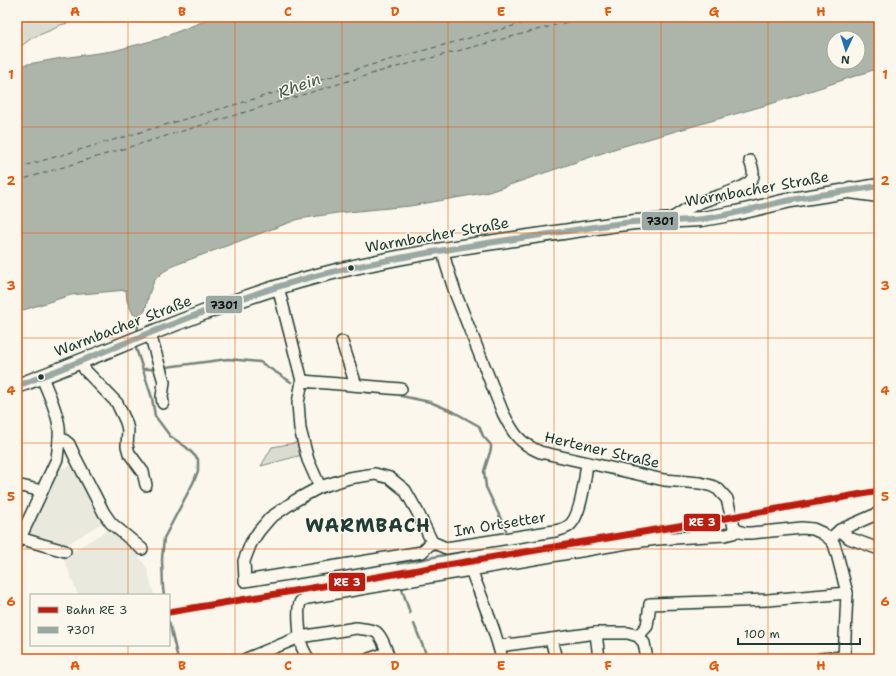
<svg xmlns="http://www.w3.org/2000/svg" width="896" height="676" font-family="'Shantell Sans',sans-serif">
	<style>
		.built { fill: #eae9de }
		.green { fill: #dbdcd1; stroke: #7d8c82 }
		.water { fill: #adb4aa; stroke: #74847b; fill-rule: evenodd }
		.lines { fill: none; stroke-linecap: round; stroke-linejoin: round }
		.stream { stroke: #74847b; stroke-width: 2.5 }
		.ferry { stroke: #425b52; stroke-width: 1; stroke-dasharray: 5 4; stroke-linecap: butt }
		.minor-casing { stroke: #1f3d34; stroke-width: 14 }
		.major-casing { stroke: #1f3d34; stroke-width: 17 }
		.highway-casing { stroke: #1f3d34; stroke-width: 19 }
		.minor { stroke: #fbf7ec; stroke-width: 11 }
		.major { stroke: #fbf7ec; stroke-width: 14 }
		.highway { stroke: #fbf7ec; stroke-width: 16 }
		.bus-1-casing { stroke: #fbf7ec; stroke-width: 9 }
		.bus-1 { stroke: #9aa8a4; stroke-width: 6 }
		.rail-1-casing { stroke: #fbf7ec; stroke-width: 10 }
		.rail-1 { stroke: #bb1e10; stroke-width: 7 }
		.grid { fill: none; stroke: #e8590c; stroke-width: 1; stroke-opacity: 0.55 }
		.bus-dot { fill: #1f3d34; stroke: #fbf7ec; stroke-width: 1.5 }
		.labels { text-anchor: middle; stroke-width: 3; stroke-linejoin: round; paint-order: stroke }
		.street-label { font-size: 15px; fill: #1f3d34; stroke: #fbf7ec }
		.water-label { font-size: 16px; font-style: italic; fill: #425b52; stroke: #fbf7ec }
		.district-label { font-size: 19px; font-weight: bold; letter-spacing: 1px; fill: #1f3d34; stroke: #fbf7ec }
		.line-badge { stroke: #fbf7ec; stroke-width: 1.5 }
		.badge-label { font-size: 11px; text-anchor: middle; font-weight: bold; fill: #fff }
		.pale-badge-label { font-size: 11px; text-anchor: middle; font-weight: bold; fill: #111 }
		.neatline { fill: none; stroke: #e8590c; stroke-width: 1.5 }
		.grid-label { font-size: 13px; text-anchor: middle; font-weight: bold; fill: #e8590c }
	</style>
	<rect width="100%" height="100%" fill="#fbf7ec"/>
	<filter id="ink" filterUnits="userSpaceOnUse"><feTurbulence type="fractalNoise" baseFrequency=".025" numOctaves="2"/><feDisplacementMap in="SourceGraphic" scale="8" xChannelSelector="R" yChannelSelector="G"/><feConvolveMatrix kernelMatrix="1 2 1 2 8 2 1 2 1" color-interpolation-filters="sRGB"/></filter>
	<g filter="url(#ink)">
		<g class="built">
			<path d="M74 465 105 521 66 545 29 533 59 469Z"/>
			<path d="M108 530 130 544 147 568 154 595H78L63 557Z"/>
		</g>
		<g class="green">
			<path d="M17 17H92L60 25 58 27 32 38 17 49Z"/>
			<path d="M300 442 302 455 261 466 272 447Z"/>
		</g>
		<path class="water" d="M214 17H879V68L777 102 617 148 489 192 410 206 337 213 299 219 175 265 163 272 154 281 149 294 145 311 139 317 133 314 127 301 126 290 71 295 17 312V66L62 58 113 51 159 39ZM834 38H858V62H834Z"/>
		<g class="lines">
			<g class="stream">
				<path d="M137 334 139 317 138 315"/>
				<path d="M135 345 152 398 155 416 170 436 186 447 198 459V471L193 483 164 538 162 559 163 588 164 595"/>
				<path d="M166 367 228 359 260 362 291 382"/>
				<path d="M143 369H153"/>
				<path d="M308 388 315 387"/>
				<path d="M365 392 380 393"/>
				<path d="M401 396 430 402 454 412 479 426 483 436 491 445V449L484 471 486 487 506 530"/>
				<path d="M398 564 480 548"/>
				<path d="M402 589 410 613"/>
				<path d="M169 622 178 659"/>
				<path d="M414 624 428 659"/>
			</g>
			<g class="ferry">
				<path d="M17 168 378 63 546 17"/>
				<path d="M17 181 378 72 586 17"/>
			</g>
			<g class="minor-casing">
				<g id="minor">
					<path d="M669 220C678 215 687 208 696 204 708 198 746 190 752 179 755 174 752 166 750 161"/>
					<path d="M443 250 446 264 456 295 503 413C513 433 519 443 540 452L664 480 700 483 712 486 718 489 727 499 734 527 736 530 744 533H751L802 528 813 529 822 533 830 539 834 544 837 554 847 593 844 659"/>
					<path d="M278 287 302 381 298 403 300 429 308 460 320 487"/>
					<path d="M150 334 164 382 162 397 163 403"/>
					<path d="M342 342 356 385"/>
					<path d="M81 361 85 370 117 403 126 422 128 430 127 446 129 453 143 472 146 485"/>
					<path d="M302 381 401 389"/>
					<path d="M59 439 64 440 69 444 75 457 104 513 111 523 142 549"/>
					<path d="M17 485 42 491"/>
					<path d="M840 530 849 538 879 549"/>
					<path d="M20 538 43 545 65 551"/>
					<path d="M830 539 840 530 879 513"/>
					<path d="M432 542 422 552 245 581 244 561 251 543 259 531 270 518 296 500 320 487 349 478 375 474 390 478 405 490 417 511 432 542 446 548 555 531C559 530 564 529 567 527 581 520 585 478 587 463"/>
					<path d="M17 543 20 538 57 459C58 448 60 438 59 427 57 410 48 393 42 377"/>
					<path d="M471 570C482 599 495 628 502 659"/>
					<path d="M596 633 599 659"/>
					<path d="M638 636 647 626 650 604 768 600 847 593"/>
					<path d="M551 639 556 659"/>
					<path d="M499 646 596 633H628L638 636 644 643 647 659"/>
					<path d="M246 659 300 637 356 628C362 629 371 629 376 632 382 636 387 652 389 659"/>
					<path d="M308 659C306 655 304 651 302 647 300 640 297 609 300 603 301 599 305 599 308 598L627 543 657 539 725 535 733 533 736 530"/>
					<path d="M369 659 387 653"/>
					<path d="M820 659 844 657"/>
				</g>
			</g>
			<g class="major-casing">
				<path id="major" d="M17 386C117 349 214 303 317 276 413 251 512 240 610 225L635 222 702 219 736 213 791 200 879 186"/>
			</g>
			<g class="highway-casing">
				<path id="highway" d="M850 190 879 194"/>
			</g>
			<use href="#minor" class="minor"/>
			<use href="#major" class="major"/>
			<use href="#highway" class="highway"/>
			<g class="bus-1-casing">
				<path id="bus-1" d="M17 386C117 348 215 302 319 275 386 259 453 248 521 238 558 233 595 226 632 222 656 220 680 222 703 219 733 215 761 206 791 200 820 194 850 191 879 186"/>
			</g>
			<use href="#bus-1" class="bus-1"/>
			<g class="rail-1-casing">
				<path id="rail-1" d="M169 612 732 517 879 491"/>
			</g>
			<use href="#rail-1" class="rail-1"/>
		</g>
	</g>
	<path class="grid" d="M128 17V595M235 17V659M342 17V659M448 17V659M554 17V659M661 17V659M768 17V659M17 127H879M17 233H879M17 338H879M17 443H879M17 549H879M128 645V659"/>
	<g class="bus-dot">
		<circle cx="351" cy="268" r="3.5"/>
		<circle cx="41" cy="377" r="3.5"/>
	</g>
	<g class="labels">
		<g class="street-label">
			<text transform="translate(757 189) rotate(-10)" y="5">Warmbacher Straße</text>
			<text transform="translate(437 235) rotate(-10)" y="5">Warmbacher Straße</text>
			<text transform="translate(123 326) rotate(-21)" y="5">Warmbacher Straße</text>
			<text transform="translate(602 450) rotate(13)" y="5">Hertener Straße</text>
			<text transform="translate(500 524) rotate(-9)" y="5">Im Ortsetter</text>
		</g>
		<g class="water-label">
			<text transform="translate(299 85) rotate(-20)" y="6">Rhein</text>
		</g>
		<g class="district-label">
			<text x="368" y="532">WARMBACH</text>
		</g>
	</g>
	<g class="line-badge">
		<rect x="641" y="211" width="38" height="20" rx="4" fill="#9aa8a4"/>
		<rect x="205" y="295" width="38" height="19" rx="4" fill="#9aa8a4"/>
		<rect x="683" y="513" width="38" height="19" rx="4" fill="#bb1e10"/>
		<rect x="328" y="572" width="38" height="20" rx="4" fill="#bb1e10"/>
	</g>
	<g class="badge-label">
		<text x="702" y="526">RE 3</text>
		<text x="347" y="586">RE 3</text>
	</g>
	<g class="pale-badge-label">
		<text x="660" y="225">7301</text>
		<text x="224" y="309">7301</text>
	</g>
	<rect width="896" height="676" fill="none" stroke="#fbf7ec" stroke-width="44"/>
	<rect x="30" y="594" width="140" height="52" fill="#fbf7ec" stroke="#a3ada2"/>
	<rect x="38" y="607" width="20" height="6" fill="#bb1e10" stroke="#a3ada2"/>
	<text x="66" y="614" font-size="12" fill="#1f3d34">Bahn RE 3</text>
	<rect x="38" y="627" width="20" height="6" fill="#9aa8a4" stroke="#a3ada2"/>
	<text x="66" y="634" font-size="12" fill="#1f3d34">7301</text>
	<g transform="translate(846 50) rotate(184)"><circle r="19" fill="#fbf7ec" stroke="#a3ada2"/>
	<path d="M0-3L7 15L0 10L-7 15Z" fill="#1f6fb2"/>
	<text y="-6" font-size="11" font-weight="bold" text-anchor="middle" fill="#1f3d34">N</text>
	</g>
	<path d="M738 638v6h122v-6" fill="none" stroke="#1f3d34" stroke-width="2"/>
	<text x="744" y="638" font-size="12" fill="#1f3d34" stroke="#fbf7ec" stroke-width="3" paint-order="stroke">100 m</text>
	<rect x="22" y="22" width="852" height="632" class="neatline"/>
	<g class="grid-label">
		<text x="75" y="16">A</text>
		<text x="182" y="16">B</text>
		<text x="288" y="16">C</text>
		<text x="395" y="16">D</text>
		<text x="501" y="16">E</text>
		<text x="608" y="16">F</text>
		<text x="714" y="16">G</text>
		<text x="821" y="16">H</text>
		<text x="11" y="79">1</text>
		<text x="885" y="79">1</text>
		<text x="11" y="185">2</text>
		<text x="885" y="185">2</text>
		<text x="11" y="290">3</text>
		<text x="885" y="290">3</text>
		<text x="11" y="395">4</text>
		<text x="885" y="395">4</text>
		<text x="11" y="501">5</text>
		<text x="885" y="501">5</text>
		<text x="11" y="606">6</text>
		<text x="885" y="606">6</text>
		<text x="75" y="670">A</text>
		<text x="182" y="670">B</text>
		<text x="288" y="670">C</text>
		<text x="395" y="670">D</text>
		<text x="501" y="670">E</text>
		<text x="608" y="670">F</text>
		<text x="714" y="670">G</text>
		<text x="821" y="670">H</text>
	</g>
</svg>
